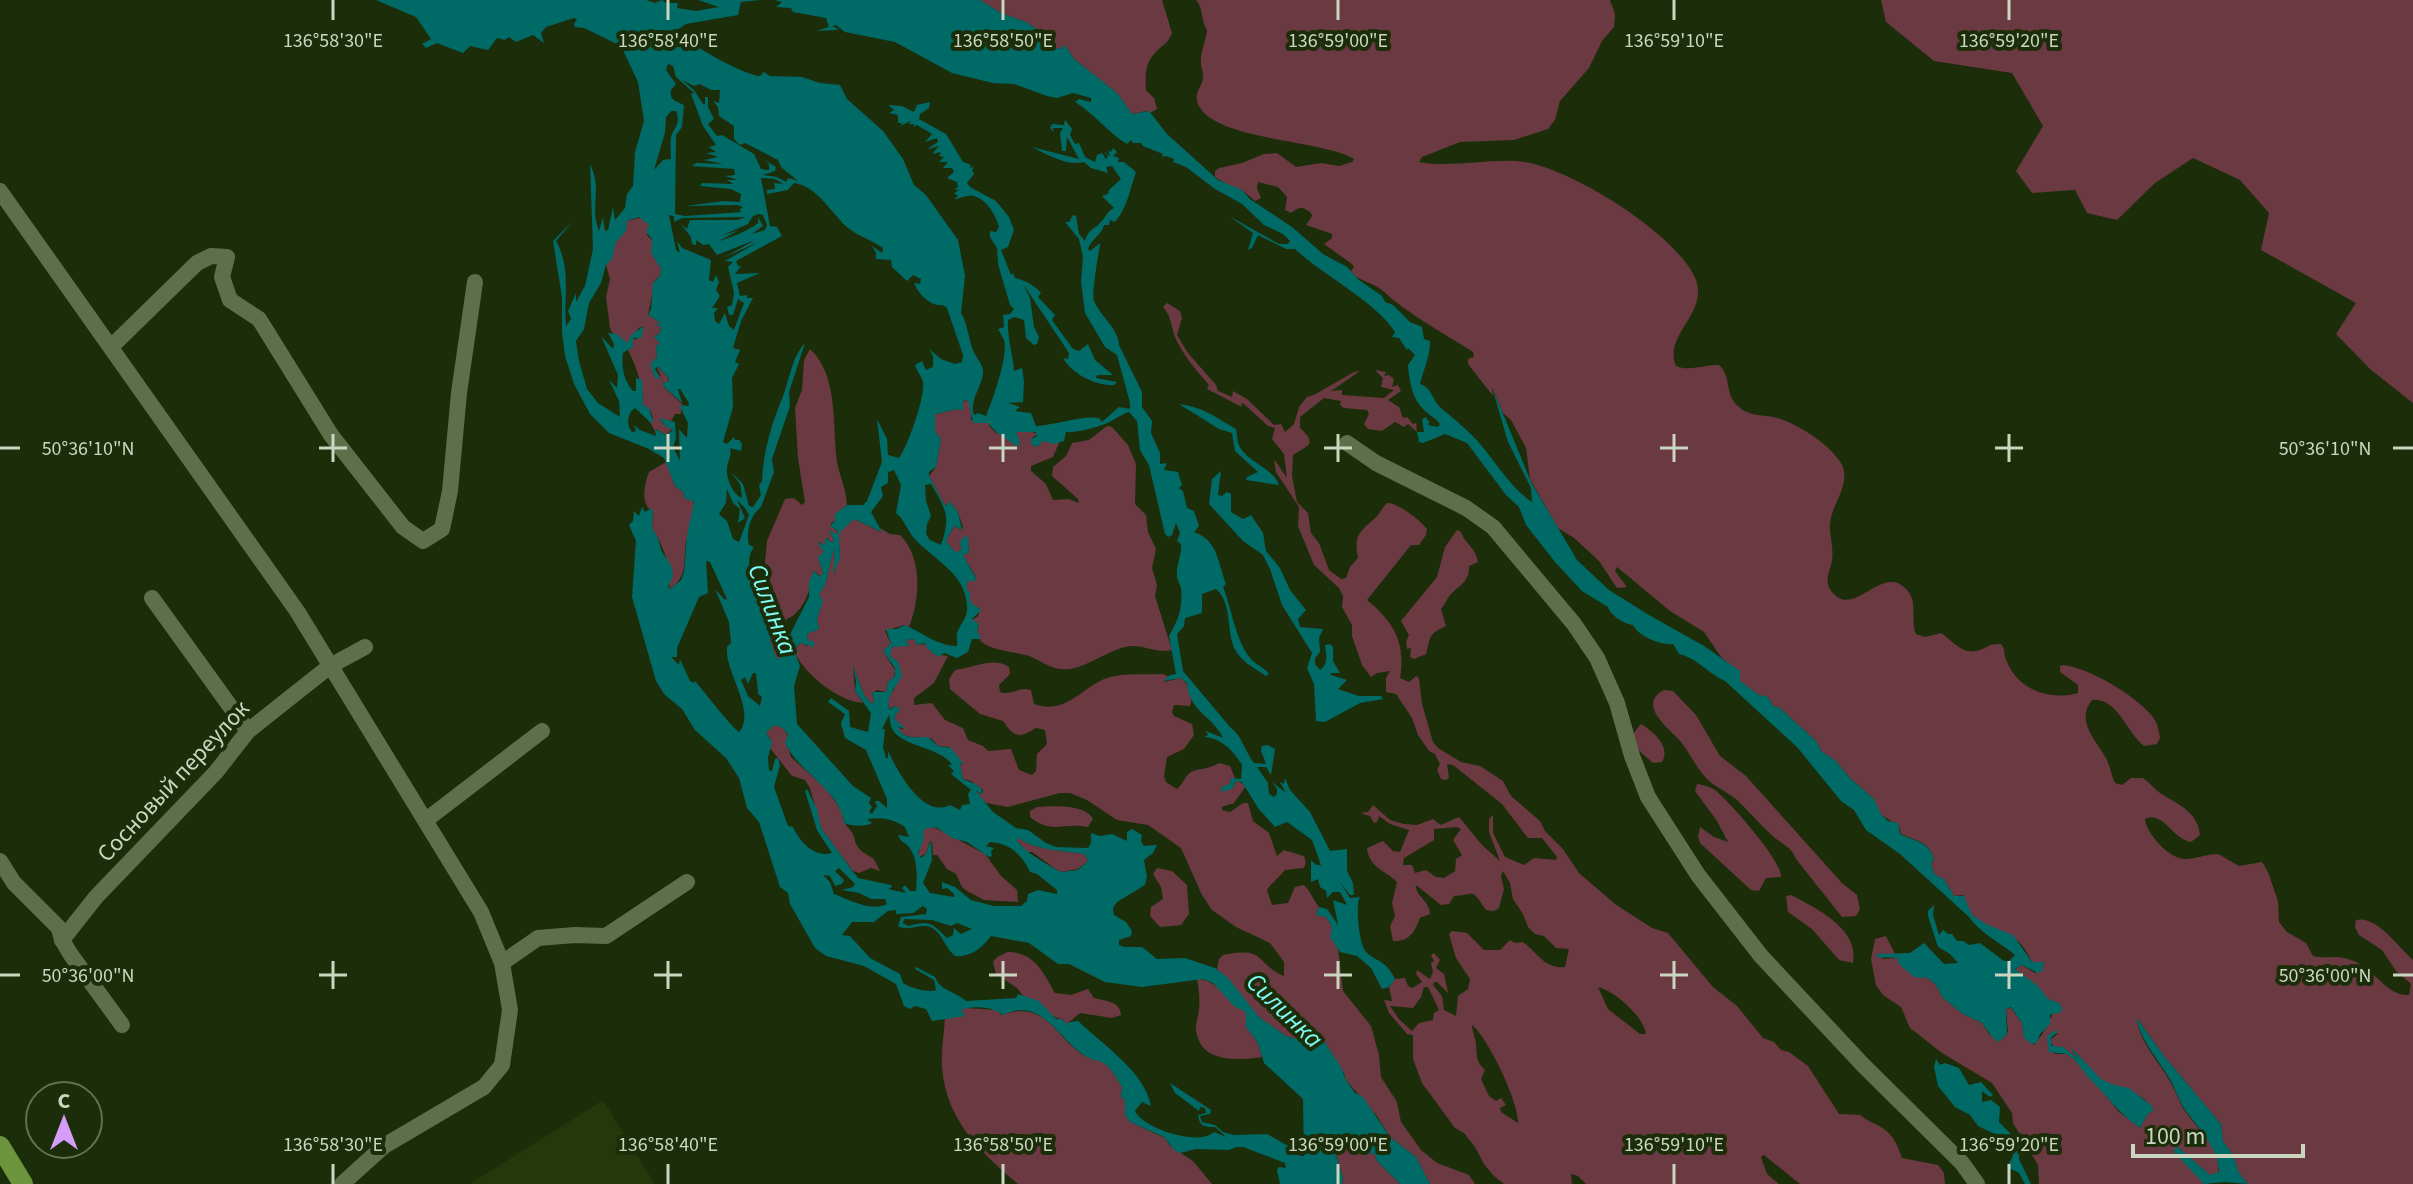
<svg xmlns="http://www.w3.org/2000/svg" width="2413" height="1184" font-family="'Source Sans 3',sans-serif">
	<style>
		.built { fill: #24380c }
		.green { fill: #6a3941; fill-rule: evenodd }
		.water { fill: #006a67; fill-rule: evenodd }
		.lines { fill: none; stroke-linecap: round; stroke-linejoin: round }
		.minor { stroke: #5d704b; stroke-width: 16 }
		.major { stroke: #6b943c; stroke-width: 20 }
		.ticks { fill: none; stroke: #cbd6c1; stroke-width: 3 }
		.labels { text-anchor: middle; stroke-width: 8; stroke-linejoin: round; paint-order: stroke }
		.street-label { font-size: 24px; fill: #cbd6c1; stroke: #1c2d09 }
		.water-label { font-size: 26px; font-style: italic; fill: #7efbf4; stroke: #1c2d09 }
		.ticks-label { font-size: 20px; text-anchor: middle; fill: #cbd6c1; stroke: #1c2d09; stroke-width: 8; stroke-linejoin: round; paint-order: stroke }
	</style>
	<rect width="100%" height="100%" fill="#1c2d09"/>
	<path class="built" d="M603 1100 655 1184H470Z"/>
	<g class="green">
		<path d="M980 0H1162L1172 33C1169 41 1166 43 1160 48 1145 61 1145 72 1146 90L1154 98 1157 109 1150 113 1146 111 1132 114 1117 93 1074 59 1065 45 1061 49 1056 48 1046 35 1026 22 1001 13Z"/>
		<path d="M1196 0H1610L1615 14 1614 27 1602 41 1589 68 1560 101 1555 120 1548 129 1514 140 1460 142 1422 157 1419 162C1451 168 1484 159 1517 161 1565 164 1678 234 1696 280 1708 314 1663 335 1676 366 1690 372 1704 364 1719 365 1732 376 1724 395 1739 407 1748 416 1762 415 1773 417 1794 421 1832 445 1842 465 1851 484 1832 504 1830 523 1829 535 1834 547 1832 560 1831 569 1824 580 1830 589 1852 623 1880 564 1905 588 1919 600 1910 619 1916 634L1925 637 1941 633C1951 640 1962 654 1976 651 1986 649 1989 643 2001 644 2006 650 2003 654 2007 662 2019 690 2049 701 2078 693V685L2060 672V666L2063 665C2088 667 2141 698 2155 720 2158 726 2159 732 2160 738L2157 744 2144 746C2127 733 2117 697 2092 700 2075 721 2096 740 2106 758 2110 766 2111 775 2115 783L2122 785 2131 778H2143C2150 783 2155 790 2163 795 2180 805 2198 813 2200 835L2191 842C2171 838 2164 811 2145 819 2146 833 2169 859 2185 859 2196 859 2207 854 2218 854L2239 866 2262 862 2268 872 2278 901 2279 922 2287 932 2306 943 2313 956C2330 960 2336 953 2356 962 2375 971 2389 997 2409 995L2411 984 2396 971 2382 950 2359 935 2355 927 2356 920C2377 915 2398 947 2413 960V1184H2248L2239 1173 2233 1155 2223 1141 2221 1124 2164 1056 2137 1018C2139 1043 2161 1063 2172 1085 2176 1092 2179 1100 2183 1108 2195 1127 2222 1148 2218 1173L2210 1175 2180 1149 2204 1184H2039L2038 1165 2013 1123 2012 1113 1992 1083 1942 1053 1910 1028 1901 1007 1883 995 1876 985 1871 959 1875 939 1886 936 1895 954 1880 959 1897 958C1901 970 1916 977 1928 978L1936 985 1943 998 1963 1014 1982 1023 1989 1034 1999 1042 2008 1032 2006 1009 2011 1008 2022 1023 2024 1036 2034 1045C2046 1032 2050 1017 2059 1003L2048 999 2015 969 2022 965 2035 973 2042 969 2044 962H2032C2014 921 1989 937 1971 914 1968 909 1965 901 1963 895L1954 896 1944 879 1935 875 1931 864 1934 860C1931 842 1914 840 1901 834L1899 826 1880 814 1874 799 1849 777 1835 760 1822 752 1817 742 1780 708 1773 706 1768 697 1759 695 1740 681 1735 669 1721 657 1704 632 1670 611 1617 567 1615 571 1627 587 1617 588 1599 561 1574 538 1558 528 1530 479 1526 448 1511 420 1503 413 1492 387 1493 396 1468 364V359L1474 357 1473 352C1442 332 1409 315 1383 291 1373 282 1361 282 1350 272L1354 267 1352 264 1324 244 1332 238V234L1306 225 1312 216 1311 213C1302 206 1300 207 1291 213L1285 210 1287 197 1278 187 1258 182 1257 188 1261 198 1255 201 1242 190 1233 188 1215 177V171L1219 168 1242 163 1264 154 1277 153 1296 167 1321 163 1339 166 1352 162 1354 159C1324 139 1207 141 1197 101 1195 91 1202 87 1203 78 1204 72 1200 67 1201 60 1201 50 1206 40 1207 30 1200 19 1204 9 1196 0ZM2059 1033 2050 1040 2054 1047H2063L2078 1059 2072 1050C2084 1058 2088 1069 2099 1078 2116 1090 2145 1090 2153 1111L2148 1114 2140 1128 2118 1111 2082 1066 2067 1054H2055L2047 1037Z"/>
		<path d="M1881 0H2413V403L2370 369 2336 334 2356 303 2261 250 2269 213 2240 180 2193 158 2155 183 2117 220 2087 213 2075 190 2032 193 2016 171 2043 126 2012 73 1934 61 1886 22Z"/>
		<path d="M642 217 649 225 647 235 652 240 653 256 661 269 660 276 655 280 648 315 661 323 656 324 661 327 660 333 654 337 660 343 656 346 657 357 650 365 662 378 656 366 668 377V382L662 383 663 386 684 406 681 405V414H675L671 421 660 420 665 426 673 428 666 435 656 429V433L650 422 653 418 650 410 643 405C643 386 637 368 628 350L633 347V338L636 340 644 326 639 328 628 342 624 343 613 334 610 328 606 297 610 279 606 265C613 258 611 247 618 239 624 232 626 232 627 221Z"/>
		<path d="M1167 303 1180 311 1182 318 1177 335 1188 353 1216 385 1218 391 1232 397 1233 391 1247 399 1274 425 1281 424 1285 432 1294 424 1299 407 1307 397 1314 395 1354 372 1360 371 1331 391 1342 390V395L1384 398 1394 390 1381 387 1383 378 1375 370 1386 372 1384 376 1389 375 1394 379 1392 387 1398 385 1401 391 1388 400 1399 407 1403 418 1407 417 1413 424 1416 423 1417 432 1408 424 1404 427 1395 422 1382 431 1368 429 1364 424 1369 414 1367 410 1344 408 1340 405 1341 401 1324 398 1300 417V428C1318 445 1308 445 1293 455L1292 476 1297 502 1308 513 1311 533 1319 543 1329 570 1341 579 1346 578 1350 567 1358 558C1354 536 1358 533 1374 519 1379 515 1382 508 1387 503 1397 502 1420 520 1427 529L1426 535 1419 545H1411L1367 600C1394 622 1406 643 1400 678L1409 682 1416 676 1419 678 1422 704 1433 742 1438 748 1461 762 1480 766 1503 781 1511 796 1540 821 1545 831 1563 849 1579 873 1615 904 1652 928 1668 933 1713 987 1737 1006 1763 1038 1774 1042 1781 1050 1789 1052 1808 1066 1839 1114 1860 1115C1868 1122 1876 1123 1884 1129 1894 1136 1898 1147 1902 1158L1938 1165 1944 1173 1945 1184H1800L1764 1155 1761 1157 1767 1174 1779 1184H1586L1578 1176 1571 1174 1572 1184H1504L1493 1175 1484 1164 1475 1147 1464 1133 1455 1128 1422 1083 1413 1059V1035L1407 1034 1389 1013 1384 1000 1392 1001 1389 987 1395 979 1405 978 1408 986 1412 988 1422 982 1416 974 1417 970 1430 979 1433 972 1431 963 1434 961 1431 955 1434 953 1440 960 1436 968 1444 974 1448 993 1437 982H1434L1433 985 1442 996 1444 1010 1456 1016 1458 996 1468 989 1470 979 1456 958 1449 934 1452 931 1467 933 1484 950H1500L1510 940 1515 943 1523 942C1538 953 1544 969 1565 967L1569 949 1556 948 1544 936 1535 934 1528 927 1523 914 1513 899 1510 883 1503 871 1501 876 1504 889 1499 908 1494 911 1486 910C1470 887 1477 895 1454 896L1449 904 1441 905 1416 885C1415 896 1430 901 1430 914L1420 918C1415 932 1409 942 1393 941L1390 926 1395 916 1392 903 1397 882C1385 870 1369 868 1367 848L1383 841 1393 851 1400 852 1409 830 1390 824 1379 816 1377 822 1374 823 1370 816 1360 813 1368 812 1373 805 1390 820 1404 824 1417 825 1433 819 1441 825 1459 817 1482 845 1500 861 1489 832V819L1493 815V833L1505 857 1524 865 1534 858 1556 860 1557 857 1542 838H1528L1502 804 1453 765 1447 764 1449 778 1446 780 1441 779 1437 770 1440 764 1435 754 1429 751 1418 735 1412 718 1396 694 1386 692V678L1390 671 1377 673 1371 677 1362 665 1352 636V625L1342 607 1343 596 1339 588 1314 565 1298 526 1299 507 1276 472 1274 459 1287 478 1284 454 1272 439 1275 428 1268 426 1244 404 1241 403 1242 407 1207 389 1209 385C1197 371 1182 354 1175 337 1171 325 1171 316 1163 307ZM1457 827 1461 829 1453 840 1462 855 1456 859 1455 871 1444 878 1436 877 1426 870 1415 873 1412 865H1403L1404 858 1434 840V829ZM1424 987H1428L1439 1010 1434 1013 1433 1020 1419 1023 1412 1031 1399 1019 1390 1006 1413 1008 1421 997ZM1598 987C1615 991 1644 1017 1646 1034H1640L1608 1009ZM1472 1025C1488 1038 1519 1102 1518 1123L1501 1112 1500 1108 1506 1105 1501 1098 1496 1101 1489 1096 1481 1079 1485 1070C1476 1062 1477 1056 1476 1045 1476 1038 1472 1032 1472 1025Z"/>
		<path d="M810 349C839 376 832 426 837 462 840 477 846 489 847 505L835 515V521L831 523V526L838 532 854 519 881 532 880 528 890 534 900 535C923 558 920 599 909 627L904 625 885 631 891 644 883 651 895 670 894 677 888 682 886 692 877 690 872 693 874 702 872 704 864 695 853 666 855 691 863 703C838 701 804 674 794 651L800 643 808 646 812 641H808L807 634 819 629 817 619 822 603 819 594C831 581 827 563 835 549L834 575 840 551 838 532 835 534 829 530 834 541 830 542 827 537 824 545 819 542 824 552 819 560 823 574 820 576 814 571C810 585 808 602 796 613 790 619 785 618 781 625L768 623 763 585 767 541 785 499 794 498 802 505 805 502 798 458 795 408 802 390 804 360Z"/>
		<path d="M967 400 971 403V420L988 423C1000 447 1018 424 1037 434L1032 438 1031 444 1037 447 1043 441 1059 443 1053 457 1031 466V471L1046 484 1053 500 1069 499 1079 503 1078 499 1052 476 1053 467 1066 456 1072 443 1089 440 1107 426 1112 427 1128 445 1136 464 1135 504 1146 515 1148 532 1156 549 1152 568 1157 585 1155 596 1172 650C1158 653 1148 647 1135 646 1115 645 1090 666 1070 669 1052 671 1044 662 1029 656 1012 650 969 651 979 625L972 620 978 616 980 609 970 603V593L966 588 968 581H972L976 577 964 557V554L969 553 968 541 959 543 962 548 958 552H955L946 541 954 526 961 530 963 527 958 512 949 501 948 506 944 504 929 476 936 467 941 439 935 432V414C944 413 953 408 963 410V402Z"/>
		<path d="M666 462 675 486 683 492 684 498 692 500 694 504C692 515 689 526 687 537 682 558 690 577 669 589 673 570 663 545 652 528L653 511C640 505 644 485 649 472Z"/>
		<path d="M1457 530 1461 532C1465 544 1476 548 1478 562L1469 566C1470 579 1462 584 1453 592 1448 596 1446 603 1441 609L1446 626C1428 634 1431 636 1426 654L1414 659 1410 657 1411 648 1407 649 1406 642 1409 635 1401 621 1437 577 1445 547Z"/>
		<path d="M772 633 788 639 778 660 775 659 770 641Z"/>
		<path d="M914 639 917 645 925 644 934 654 948 656 934 683 914 698V705L932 703 945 720 963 728 968 740 983 746 988 751 1011 749 1019 770 1032 775 1036 771 1037 754 1047 744 1045 730 1036 728C1018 739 1014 737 1003 721L980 714 950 689 949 679 955 670C973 668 994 656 1009 667L1010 674 999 685 1000 692C1011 696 1019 686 1031 690L1034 704C1065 715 1081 689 1104 679 1121 672 1144 675 1162 674L1168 676 1164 682 1181 678C1188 683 1194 697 1190 706L1174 705 1172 712 1174 716 1192 724 1194 735 1184 749 1167 757 1164 776 1166 782 1177 789C1183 784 1185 776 1191 772 1198 768 1208 770 1219 763L1230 766 1235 778 1230 780V784L1220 789H1232L1237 780 1246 786 1234 803 1222 807V810L1230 812 1243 803H1248L1253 821 1269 833 1277 856 1284 850 1304 856 1306 862 1304 868 1285 870C1280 877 1271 883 1267 890L1272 905 1288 903 1295 887 1303 885C1309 888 1314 901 1319 907L1316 915 1326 917 1332 927 1333 940 1338 947 1343 991 1371 1026 1379 1055 1381 1077 1397 1102 1401 1122 1421 1150 1437 1163 1469 1175 1475 1184H1430L1416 1157 1390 1137 1377 1116 1346 1080 1344 1073 1322 1038 1295 1039 1286 1036 1259 1017 1217 969 1219 959 1223 955C1267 946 1254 963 1284 976V962L1270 943 1236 927 1212 910 1202 895 1181 848 1148 825 1117 820 1087 800 1070 793H1060L1008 807 986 803 976 792 983 794V790L971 781 963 779 960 765 963 764 949 747 938 746 932 739C919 735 905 742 897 727L904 730 894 718 900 709 895 706 890 709C887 702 887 695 894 690L898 662 890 656V650L895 645 909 646 906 640Z"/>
		<path d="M1664 690 1673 691 1696 715 1720 756 1746 776 1842 883 1857 895 1860 909 1856 916 1842 917 1796 859C1791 847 1785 846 1775 838 1761 826 1749 811 1736 799 1728 793 1718 788 1710 782 1698 771 1691 755 1681 742 1669 728 1636 705 1664 690Z"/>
		<path d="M1641 724C1654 732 1671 747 1662 762L1653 763 1636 748 1633 734Z"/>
		<path d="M774 725 783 728 788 736 786 741 791 757 827 790 841 810 844 822 853 834 856 844 861 851 874 859 880 871 871 868 859 873 853 871 821 828 810 788 805 780 792 776 770 748 771 740 766 733Z"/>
		<path d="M1697 784C1703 785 1709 786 1715 790 1729 801 1783 862 1781 877L1766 878 1759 891 1751 890 1700 843 1698 837 1700 827 1714 837 1728 842 1717 821 1695 791Z"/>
		<path d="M1037 807C1053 806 1085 804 1093 819L1088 827C1063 822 1052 835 1030 817V811Z"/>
		<path d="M934 827 985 854 1001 876 1017 890 1018 902 984 900 967 891 962 887 956 874 947 869 937 855H933L932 842 930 841 926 854 918 857 924 829Z"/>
		<path d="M1019 838C1033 850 1066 851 1084 854L1088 861 1078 869 1060 872 1032 852H1027L1017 840Z"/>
		<path d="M1157 868 1172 871 1187 885 1189 914 1181 925 1160 927 1150 916 1151 907 1163 899 1161 887 1153 874Z"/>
		<path d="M1791 895C1816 908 1860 929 1853 963L1839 960 1812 929 1788 912 1786 896Z"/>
		<path d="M1008 952C1035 952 1044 974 1055 993L1071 995 1088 989 1094 998C1106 1001 1120 1001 1121 1015L1112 1018 1080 1013 1068 1023H1064L1063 1019C1048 1019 1040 1000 1024 997L1017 988 996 974 993 962 997 957Z"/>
		<path d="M1197 979C1218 979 1229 1003 1246 1012V1027L1258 1043 1262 1057C1241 1060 1204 1064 1197 1035 1194 1027 1198 1019 1199 1010 1200 1000 1199 989 1197 979Z"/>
		<path d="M966 1008 996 1010 1002 1015C1047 999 1055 1038 1085 1056 1090 1059 1098 1060 1103 1062 1111 1067 1117 1079 1122 1087L1121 1096 1125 1101V1115L1130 1122 1165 1138 1170 1146 1193 1161 1212 1184H1018C980 1152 946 1120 942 1067 941 1051 944 1034 945 1017L961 1016V1010Z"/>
		<path d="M1340 1141H1347L1362 1155 1374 1153 1377 1161 1400 1184H1342L1343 1178 1334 1147 1335 1142Z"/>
	</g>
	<g class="water">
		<path d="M376 0H646L655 3 662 0 666 3H678L677 8 696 11 719 7 698 0H760L741 2 738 15 686 24 677 30C685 43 746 76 760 76L764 72 770 76 802 77 820 83 840 85 847 99 883 131 903 159 914 185 926 195 958 240 965 276 961 313C968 324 968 338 973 350 976 358 984 365 983 373 982 387 969 400 974 415L978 413 986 416C991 404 1009 355 1004 340 1002 336 1000 332 998 329L1004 327 1003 315 1010 314 1014 309 1010 305 998 264 997 248 990 237V231L996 232 999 227C996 215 987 200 974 196 969 194 960 199 954 199L958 196 954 193 959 190 954 189 958 187 957 182 947 178 954 172 952 168H943L948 162H939L944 157 939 156 941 152 932 154 939 146 927 149 938 142 937 138 925 142 932 134 917 125 913 127 914 124H909L911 121 900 126 902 123H898V115L889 113 894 110 888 105 902 106 914 112 917 105 930 102 929 108 920 114 919 119 946 134 963 162 971 165 970 168 974 167 972 170 974 174 967 183 970 187 996 201 1009 217 1014 230 1008 247 1001 250 1011 275 1013 273 1015 278C1023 279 1037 287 1041 293L1038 297 1055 315 1052 320 1073 349 1079 351 1088 344 1095 360 1113 375H1097L1096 378 1117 382 1114 385C1096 386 1072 374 1063 358L1068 359 1069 353 1023 284 1030 298 1034 327 1039 337 1037 344 1034 345 1026 338 1024 320 1014 317 1008 320C1007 338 1013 354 1014 371L1022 368 1024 381 1023 402 1008 403 1020 407 1015 411 1031 413 1036 426C1055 425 1083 415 1099 418L1102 422 1119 407 1130 409V403L1117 355 1105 347 1085 313 1081 282 1083 257 1079 239 1065 222H1069L1073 215 1076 216 1079 234 1085 241C1088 229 1095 229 1101 222 1107 216 1106 212 1114 208L1102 196 1108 194 1109 190 1121 179 1112 166 1106 167 1108 173 1091 168 1084 162C1068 167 1046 154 1032 147L1079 159 1067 137 1066 151H1062L1060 133 1063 128H1053L1054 132 1050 128 1052 124 1064 125 1065 120 1072 129 1070 135 1075 144 1079 143 1085 157 1095 162 1097 155 1102 153 1106 159 1108 156 1103 151 1110 156 1108 150 1111 152 1113 148 1117 152 1113 156 1119 158 1118 162H1124L1136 172C1130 188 1128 207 1115 222L1110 220 1109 225H1104C1102 235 1091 239 1088 249L1090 251 1100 243C1099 254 1091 292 1094 301 1100 316 1119 329 1119 345L1142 392V407L1152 421 1151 433 1160 453V464L1167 463 1164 470 1178 472 1182 485 1179 488 1183 491 1187 508 1194 511 1199 526 1194 532C1218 540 1218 563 1226 584L1223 587C1232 609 1235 639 1250 658 1256 665 1264 667 1269 674L1266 676C1253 667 1239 661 1233 645 1227 626 1231 602 1216 589L1202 594V613L1185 618 1184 626 1177 634 1183 671 1230 727C1242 735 1245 752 1254 763L1266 764 1261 751 1262 746 1268 745 1275 749 1271 775 1266 767H1257L1268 783 1269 794 1274 797 1277 794V789L1272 782 1286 793 1280 782 1284 784 1285 778 1290 790 1310 812 1330 851 1347 849V871L1353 883 1354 895H1350L1340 882 1350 898 1360 897C1355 904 1359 947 1367 953 1381 964 1386 961 1395 979L1389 987 1382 989 1371 968 1357 956 1340 952 1330 937 1332 927 1326 917 1316 915 1319 907 1327 909 1338 925 1333 900 1347 905 1340 892H1333L1327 898 1326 891 1320 887 1318 879 1311 882V860L1316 865H1321L1312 840 1287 822 1275 827 1258 808 1242 782 1236 781 1232 789 1220 792 1223 786 1230 784 1231 778 1241 779 1242 765C1233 750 1221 738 1204 737L1208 735 1206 731 1223 738C1213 716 1189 712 1187 683L1181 678 1163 681 1170 675 1176 674 1169 636C1178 620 1183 609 1181 588 1180 584 1177 580 1177 576 1176 564 1182 556 1181 544L1177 541 1180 533 1176 523 1172 535 1168 537 1165 534 1149 465 1140 450 1137 421 1129 412C1120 415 1113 421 1105 424 1094 428 1076 433 1066 432L1064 441 1055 444 1043 441 1037 447 1031 444V439L1037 436 1035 432H1016L1020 442 1018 447C1007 439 995 433 988 423H973L968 400 963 401V410C953 408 944 413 935 414V432L941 439 936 467 929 472V476L944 504 947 506 949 501 958 512 962 530 954 526 946 541 954 551 958 552 962 548 959 543 965 536 968 537 969 553 964 554V557L976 578 975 581H968L966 588 970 593V602L981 610 972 619 979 624 977 630 981 639H972L968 652 957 658 944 653 938 657 927 648 925 643 917 645 914 639 906 640 909 646 892 647 890 656 898 662 902 675C897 687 884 697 890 710L895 706 900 709 894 718 906 729 898 727C902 740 917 737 928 737L938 746 951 748 963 763 960 765 963 779C971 783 982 784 983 794L976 791 993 812 1016 828 1028 830 1046 843 1056 847 1088 848 1091 843V833L1100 836 1112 834 1127 841V832L1132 829 1142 835 1141 841 1144 846 1157 845 1153 853 1144 860 1147 877 1145 885 1117 902 1113 908 1114 915 1126 922 1132 931 1131 936 1119 940V945L1124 947H1142L1157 959 1185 958 1215 968 1228 978 1259 1017 1286 1036 1295 1039 1322 1038 1341 1067 1346 1080 1355 1093 1363 1097 1390 1137 1416 1157 1430 1184H1400L1377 1161 1374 1153 1362 1155 1345 1141 1337 1142 1333 1145 1343 1178 1342 1184H1280L1277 1170 1279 1167 1286 1168 1285 1163 1243 1147H1236L1229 1150 1196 1149 1180 1153 1174 1150 1164 1137 1130 1122 1125 1115V1101L1121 1096 1122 1087C1117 1079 1111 1067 1103 1063 1098 1060 1091 1060 1085 1056 1059 1040 1042 996 1003 1015 994 1007 973 1005 961 1010L965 1016 932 1021 926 1009 915 1006 910 1009 904 1006 896 984 864 966 826 956 815 948 790 904 788 893 780 887 759 822 747 808 739 778 726 758 695 730 682 709 664 694 656 681 632 597 636 541 629 525 633 521 634 511 639 516 642 507 645 512 650 509 653 510 652 528C657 536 658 537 660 546 663 560 681 565 668 587L670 589 681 580 684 572 687 535 694 502 684 498 683 492 675 486 664 458 649 449 609 433 590 414 574 384 565 356 562 332V297L553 241 573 221 556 241C572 270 563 296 566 326L571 319 568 311 576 293V302L585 286 593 249 590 164C603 191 589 205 599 231L603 217 605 231 608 230 613 207 615 220 625 208 627 194 633 186 635 152 644 121 638 82 621 46 584 28 575 27 574 24 577 19 574 18 546 27 541 33 544 43 533 35 516 42 509 37 505 40 497 38 488 50 470 46 463 53 437 43 426 48 422 44 431 39 416 17ZM668 64 673 66 676 77 694 93 691 94 703 126 716 145 709 147 716 152 706 153 718 157 704 160 723 164 696 163 692 166 734 169 735 175 725 176 738 180H727L733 184 702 183 700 186 731 189 741 194 740 202 724 201 685 206 737 205 743 207 739 210 742 212 685 216 675 214 676 135 682 127 684 105C677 101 669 101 671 90L676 84 666 70ZM682 80 694 86 700 84 711 90H720L719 103 713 101 718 107 719 116 734 126V139L740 145 745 143 778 160 781 167 798 181 788 178 786 182 777 177 763 175 775 171 776 167 765 160 769 164V170L761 169 754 154 722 135 717 136 708 124 714 119 708 107V97H705V104H703L694 90ZM671 111H676C681 123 675 126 671 137 670 143 671 152 671 159L663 160 654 170 665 133 666 117ZM761 178 775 179 783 184 774 183 775 189 767 190V194L788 190 794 183C816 185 832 214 848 228 858 236 872 240 883 248L882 253 872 246 876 253V259L891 260 892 267 907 281 913 275 921 279 920 284 914 283C919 295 931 307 943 305L947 308 963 355 962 362 955 364 941 359 929 349 933 356V367L926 370 922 361 915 365C917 372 922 376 923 383 925 397 908 446 899 458L888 455 887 439 877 419 882 462 867 501 863 505H847L835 514V521L830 526 838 531 836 534 829 530 834 541 830 542 826 537 824 545 817 542 824 552 818 557 823 574 819 576 814 571 809 581V597L777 660 770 641 773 624 772 622 769 625 768 623 764 585 760 593C751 580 744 560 754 547L749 545C746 532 749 517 761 507L774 472 772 459 790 406 789 392 805 343C792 357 790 378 783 396 772 423 763 451 762 481L759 486 761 495 753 507 749 506 743 484 731 472 740 484 742 496 741 498C732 493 726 478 727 468 728 459 732 457 730 448L741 451 742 444 739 440H735L734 437 727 444 723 442 733 407 732 378 739 364 735 362 740 350 733 348 741 321 753 298H747V295L740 296 737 283 760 273 735 274 741 266H738L736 261 782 236 777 227 770 226ZM759 214 763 215 767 225 765 230 752 234 763 226 758 217V223C750 230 730 238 719 241L739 230 721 236 748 224 753 216ZM669 215 674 216V222L682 218 746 217 737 220H690L687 229 681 224 691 237 692 244 696 245V240L703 245 709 244 717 255 755 240 723 258 758 242 725 261 733 262 728 267 734 293 732 305 727 307 729 315H733L738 299 744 303 734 330 729 326 725 313 719 324 715 321 714 313 718 308H712L720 296 716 290 719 282 716 275 713 282 709 280 711 260 682 248 677 241 680 253 676 250ZM639 217 649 225 646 232 652 239 651 253 661 269 660 276 653 283 651 309 648 315 661 323 656 324 661 327 660 333 654 337 660 343 656 346 657 357 650 364 655 378 660 379 655 368 658 367 669 378 668 382 662 383 663 386 682 403 678 389H680L689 403 688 406 681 405 680 407 688 423 687 438 679 429 680 461 673 447 676 438 675 422 659 418 665 426 673 430 666 435 655 429 656 436 640 430 634 425 636 431 632 432C626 426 627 413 635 408L651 423 653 422 649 408 643 405 642 380 636 378V391H633C624 380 621 368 623 353L633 347V338H641L644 326 631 335 627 343 617 334 608 333 614 344 613 349 601 336 618 375 617 388 609 380 619 401 620 417 598 403 587 389 579 361 576 341 584 329 589 303 601 283 606 265 612 259 616 242 626 231 627 221ZM894 470 901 485 896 513C903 518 907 529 913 537 932 559 965 572 967 605 968 620 959 624 957 634 956 638 958 642 957 646 938 646 921 632 905 625L897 629H886L891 644 883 651 895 668V676L888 682 886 692H872L874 701 872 704 864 695 852 664 856 681 855 691 871 713 868 732 850 727 849 711 831 698 828 702 845 714 841 723 845 738 866 750 887 799V808L879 801H875L877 806 872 814 869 812 872 807 869 803 871 798 853 786 797 724 794 686 800 666 794 650 800 643 814 647V641H808L807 634 819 629 817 619 823 601 819 594C831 581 827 563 835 549L833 575 840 558 839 533 854 519 882 532 871 512 883 496 881 487 888 483V472ZM931 484C946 510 951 516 941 545L930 540 926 534 927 524 931 516 926 501 925 485ZM727 489 733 503 740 509 738 523 745 518 737 500 745 508 749 515 739 542 733 539 727 521 719 514 726 503ZM706 561 710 562 727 599 725 600 715 589 729 622 731 643 727 647C724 671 757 712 739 732 732 728 703 690 695 681L694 683 690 681 680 659 679 665 671 657H677V648L699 597 708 593ZM753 673H756L758 694 762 697 760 706 748 696 741 680 745 677 748 684ZM889 715C890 719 890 723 891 726 897 747 941 746 952 765H948L954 771 951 774 971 790 968 794 970 804 962 805 960 810 950 805C923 819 898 772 888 751V758H886L883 747 885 729H882ZM774 725 783 728 788 735 785 743C798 772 841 791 844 823 851 826 866 827 872 823L867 819C882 817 893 819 905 827L909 837 898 835C901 844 907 842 911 850 918 862 917 877 916 891H910L905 885 902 888 906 893 888 889 892 887 891 885 858 878 821 828 817 809 807 789 805 791 817 830 832 853C814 858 800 842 793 827L788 826 774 787 780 765 778 758 775 759 772 771 769 770 768 758 772 742 766 733ZM936 827 952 838 967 842 989 857 992 856 991 851 994 848 986 846 990 842C1010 843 1022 855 1030 872L1037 874 1057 890V894L1038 890 1028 894 1027 901 1021 906H994L971 900 955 887 942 882V889L947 888 954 894V897L930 893 923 883 932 860 931 840 926 854 921 858 918 853 923 841 924 829ZM1019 838C1033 850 1066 851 1084 854L1088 861 1078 870 1060 872C1046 863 1025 853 1017 840ZM839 868 855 884 853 887 842 890 859 893 871 899H885L887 904C870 912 850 900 834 894L830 882 823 875 830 876 835 886 842 884 844 880 835 871ZM923 906 927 909 926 914 901 917 898 926C910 933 924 920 935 930 943 936 946 949 955 956 970 958 983 947 991 936L1029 943 1058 964H1069L1105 982 1142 987 1203 979 1213 983 1234 1006 1246 1012V1027L1258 1043 1264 1063 1303 1099 1304 1156H1300L1290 1147 1267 1134 1234 1135 1223 1132 1215 1125 1202 1122 1200 1116 1210 1114 1211 1110 1170 1083 1175 1093 1199 1111 1200 1107 1205 1108 1206 1113 1198 1115C1200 1127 1204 1127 1215 1127L1226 1137 1214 1132C1198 1147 1143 1128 1135 1111L1142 1102 1151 1106C1145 1072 1102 1044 1078 1021L1065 1023 1062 1019H1056L1039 1001 1018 994 1016 998 966 1001C955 991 940 991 935 977L916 967 915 969 934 980 936 990C928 993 911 988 903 983L900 974 870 958 850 936 842 935 852 922H874L888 911 896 910V914L913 913ZM904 919 932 920 951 926 957 923 972 929 961 934 954 928 953 935 947 938C931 923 931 920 908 926L903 923Z"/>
		<path d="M775 0H980L1001 13 1026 22 1046 35 1056 48 1061 49 1065 45 1074 59 1117 93 1132 114 1149 111 1167 134 1218 180 1242 190 1250 199 1292 227 1323 254 1347 267 1359 280 1382 296 1385 302 1393 305 1410 322 1422 327 1424 339 1430 341C1430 357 1424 368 1420 384 1432 388 1432 399 1440 407 1454 419 1469 431 1481 445 1497 464 1511 488 1532 502L1531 488 1508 442 1492 387 1531 482 1577 560 1609 590 1649 615 1704 646 1740 671V681L1759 695 1768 697 1773 706 1780 708 1817 742 1822 752 1835 760 1849 777 1874 799 1881 814 1888 821 1898 823 1900 834C1913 841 1929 841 1934 859L1931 864 1935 875 1944 879 1954 896H1964L1972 915 1986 924 2013 935 2032 962H2044L2042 971 2038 973 2022 965 2015 969 2038 986 2048 999 2059 1003 2062 1008 2061 1012 2050 1015V1024L2040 1034 2037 1043 2032 1044 2024 1038 2022 1023 2011 1007 2006 1009 2007 1034 1999 1042 1992 1037 1982 1023 1963 1014 1943 998 1936 985 1928 978 1914 977 1899 964 1897 958 1876 957 1877 954 1910 953 1924 943 1944 964 1958 963 1950 954 1938 947 1928 916V911L1934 905 1933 915 1939 935 1943 930 1948 934H1952L1957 941H1963L1969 945 1980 943 2004 961H2009L2015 955C2001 943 1980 933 1969 917L1900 854 1866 830 1854 810 1841 801 1797 747 1725 681C1709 674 1697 658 1679 654L1673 644C1662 646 1638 636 1633 625 1624 624 1610 615 1608 607L1582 591 1555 562 1526 525 1519 507 1506 495 1467 443 1445 434 1423 443 1419 442 1417 432H1424L1422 419 1427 417V421L1430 420 1428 425 1438 427 1440 424C1435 417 1430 416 1424 410 1412 399 1409 380 1408 365L1415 355 1408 348 1407 350 1399 338 1392 337 1395 332C1376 302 1324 276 1295 249H1286L1258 235 1252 248 1248 250 1253 233 1229 216 1279 244H1288L1290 241 1283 234 1264 225 1242 204 1215 189 1186 167 1173 162 1174 159 1166 156 1162 157 1163 154 1143 146 1141 143H1133L1131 140 1127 144C1108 133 1094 113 1075 102L1079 99 1091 102V98L1073 93 1057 98 1047 96 1014 84 993 83 952 73 895 42 845 32 836 25 832 26 838 29 836 30 816 31 829 27 826 18 793 12 791 8 776 7 782 2Z"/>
		<path d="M1179 404C1203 407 1215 417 1236 429 1237 434 1237 438 1238 443 1245 462 1274 468 1279 485L1246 480 1247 477 1258 472 1235 451 1232 433 1219 429Z"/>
		<path d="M1221 471 1218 495 1222 496 1227 492 1231 494V512L1243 519 1251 515 1263 533 1266 551 1280 568 1290 590 1306 610 1298 619 1300 627 1323 629 1319 638 1320 652 1315 658V664L1320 670C1329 664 1326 654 1325 645L1330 644 1333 647V661L1340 673H1331V675L1347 680 1338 689 1359 696H1381L1383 699 1360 703 1325 722 1316 721 1314 684 1307 668 1312 653 1282 605 1270 569 1263 555 1243 541 1209 504 1212 479Z"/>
		<path d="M2136 1017 2164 1056 2221 1124 2223 1141 2233 1155 2239 1173 2248 1184 2225 1182 2204 1184 2174 1152 2175 1148 2178 1147 2210 1175 2219 1172C2219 1149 2199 1129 2186 1111 2180 1103 2177 1093 2172 1083 2160 1061 2141 1042 2136 1017Z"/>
		<path d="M2059 1030 2051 1038 2052 1046 2063 1047 2078 1059 2071 1047 2101 1079 2114 1085 2129 1088 2152 1106 2153 1111 2148 1114 2140 1128C2120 1115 2106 1095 2090 1079 2082 1071 2078 1061 2068 1055 2064 1052 2055 1054 2049 1052L2047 1037 2052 1032Z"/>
		<path d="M1936 1059 1940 1065 1945 1063 1959 1068 1969 1085 1981 1082 1993 1095 1990 1097 1982 1091V1102L1991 1100 2000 1107 1999 1122 2020 1143 2019 1159 2031 1184H2025L2019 1173 2007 1167 2013 1156 2007 1140 1978 1126 1970 1115 1955 1107 1938 1086 1934 1067Z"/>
	</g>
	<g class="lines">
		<g class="minor">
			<path d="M0 191 297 611 481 912 502 963 510 1010 502 1065 484 1087 384 1146 342 1184"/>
			<path d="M111 347 197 263 211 256 227 257 222 277 230 300 259 319 331 435 403 527 423 541 442 529 450 491 459 393 475 282"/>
			<path d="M1347 443 1376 463 1466 508 1493 527 1574 624 1597 658 1617 703 1632 756 1648 797 1698 875 1761 956 1863 1065 1962 1163 1977 1184"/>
			<path d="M152 598 248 731"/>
			<path d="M426 820 542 731"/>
			<path d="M0 861 14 883 59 928 62 940 71 955 122 1025"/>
			<path d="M62 940 96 897 216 772 248 731 330 666 365 647"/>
			<path d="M502 963 538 938 575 935 606 936 687 882"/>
		</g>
		<path class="major" d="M0 1146 23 1184"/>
	</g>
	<path class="ticks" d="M333 0V20M668 0V20M1003 0V20M1338 0V20M1674 0V20M2009 0V20M333 434V462M668 434V462M1003 434V462M1338 434V462M1674 434V462M2009 434V462M0 448H20M319 448H347M654 448H682M989 448H1017M1324 448H1352M1660 448H1688M1995 448H2023M2393 448H2413M333 961V989M668 961V989M1003 961V989M1338 961V989M1674 961V989M2009 961V989M0 975H20M319 975H347M654 975H682M989 975H1017M1324 975H1352M1660 975H1688M1995 975H2023M2393 975H2413M333 1164V1184M668 1164V1184M1003 1164V1184M1338 1164V1184M1674 1164V1184M2009 1164V1184"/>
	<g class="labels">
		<g class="street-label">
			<text transform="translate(173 781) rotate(-47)" y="8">Сосновый переулок</text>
		</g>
		<g class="water-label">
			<text transform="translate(773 609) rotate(69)" y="9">Силинка</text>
			<text transform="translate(1285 1010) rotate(44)" y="9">Силинка</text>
		</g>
	</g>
	<g class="ticks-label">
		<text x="333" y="47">136°58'30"E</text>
		<text x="668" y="47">136°58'40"E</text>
		<text x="1003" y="47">136°58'50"E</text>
		<text x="1338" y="47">136°59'00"E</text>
		<text x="1674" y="47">136°59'10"E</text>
		<text x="2009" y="47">136°59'20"E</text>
		<text x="88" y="455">50°36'10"N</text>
		<text x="2325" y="455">50°36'10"N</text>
		<text x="88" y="982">50°36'00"N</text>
		<text x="2325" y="982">50°36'00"N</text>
		<text x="333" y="1151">136°58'30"E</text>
		<text x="668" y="1151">136°58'40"E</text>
		<text x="1003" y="1151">136°58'50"E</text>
		<text x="1338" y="1151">136°59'00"E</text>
		<text x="1674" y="1151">136°59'10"E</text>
		<text x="2009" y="1151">136°59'20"E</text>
	</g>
	<g transform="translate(64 1120)"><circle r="38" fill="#1c2d09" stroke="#627153" stroke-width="2"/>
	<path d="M0-6L14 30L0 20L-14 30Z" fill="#d49cfb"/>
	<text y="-12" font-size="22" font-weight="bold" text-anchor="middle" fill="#cbd6c1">С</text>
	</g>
	<path d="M2133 1144v12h170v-12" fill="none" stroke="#cbd6c1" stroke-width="4"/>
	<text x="2145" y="1144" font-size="24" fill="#cbd6c1" stroke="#1c2d09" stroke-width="6" paint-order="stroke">100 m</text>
</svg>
